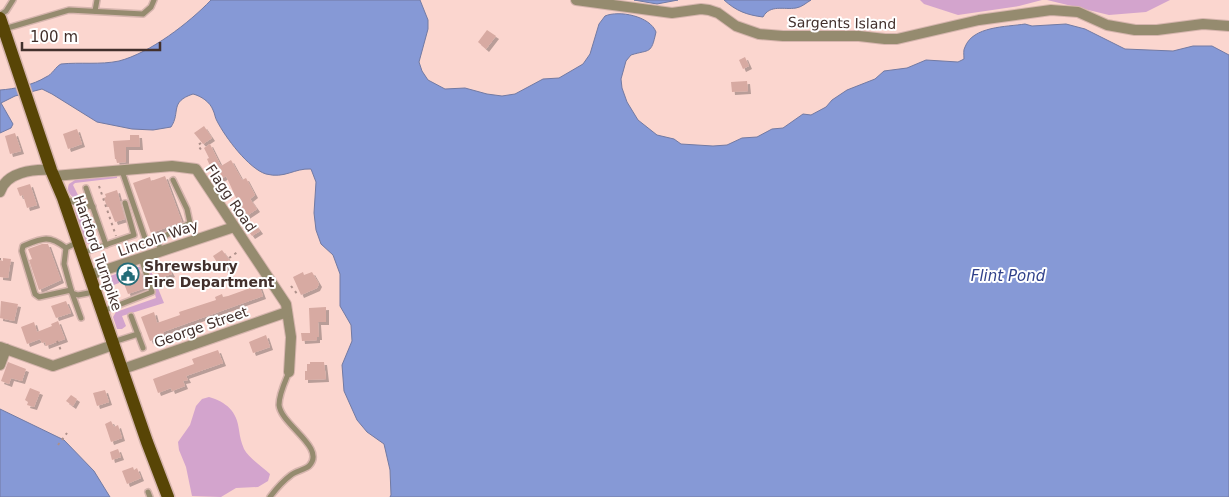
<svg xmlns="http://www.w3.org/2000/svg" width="1229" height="497" font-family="'DejaVu Sans',sans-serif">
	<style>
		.green { fill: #d3a4cd }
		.water { fill: #8699d6; stroke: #727aa3 }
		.building { fill: #d7aaa2; filter: url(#shadow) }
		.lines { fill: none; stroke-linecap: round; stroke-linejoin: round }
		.lane-casing { stroke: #d6b5ae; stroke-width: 8 }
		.street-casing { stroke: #d6b5ae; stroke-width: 12 }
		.primary-casing { stroke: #d6b5ae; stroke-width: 15 }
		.path { stroke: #ad908a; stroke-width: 2; stroke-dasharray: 2.5 4; stroke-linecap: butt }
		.lane { stroke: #958b6f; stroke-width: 5 }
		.street { stroke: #958b6f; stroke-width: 10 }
		.primary { stroke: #584506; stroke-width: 12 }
		.labels { text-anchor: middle; stroke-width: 4; stroke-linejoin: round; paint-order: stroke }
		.street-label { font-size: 14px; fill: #42302c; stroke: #fff }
		.poi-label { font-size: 14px; font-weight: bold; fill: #42302c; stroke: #fff; text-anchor: start }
		.water-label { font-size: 15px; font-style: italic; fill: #30418a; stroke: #fff }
	</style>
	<defs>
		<filter id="shadow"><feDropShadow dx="3" dy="3" stdDeviation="0" flood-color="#0004"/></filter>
	</defs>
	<rect width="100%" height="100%" fill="#fbd6cf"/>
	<g class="green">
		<path d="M920 0H1042L1019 6 958 15 924 4Z"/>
		<path d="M1047 0H1170L1146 12 1109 15Z"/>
		<path d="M117 176V178L75 183 73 185 79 197H83L82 201C74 199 65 193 69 184L75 180Z"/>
		<path d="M76 209 83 213 94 243 88 244 86 242 75 213V210Z"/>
		<path d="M158 259 160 265 151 271 164 303 122 316 126 326 122 329H117L113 317 116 312 156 298 146 263Z"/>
		<path d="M136 267H140L142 269 121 276 119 283 106 288V283L110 276Z"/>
		<path d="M209 397C226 402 237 411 239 430 240 437 241 442 244 449 249 458 262 467 270 474L268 481 258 487 236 488 221 497 192 496 186 467 179 450 178 442 190 425 196 406 202 399Z"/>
	</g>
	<g class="water">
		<path d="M211 0H420L428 20V29L419 62 422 71 428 80 445 89 465 88 487 94 502 96 515 94 543 79 559 78 583 64 590 54 599 24 605 16C619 10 650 16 656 32 651 55 650 49 631 55L626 61 621 79 622 88 627 102 638 120 657 135 674 139 681 144 713 146 727 145 742 138 757 137 772 129 783 128 803 114 811 115 826 107 832 100 847 90 875 79 884 71 907 68 926 60 958 62 964 59C964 55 963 50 965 47 973 26 1006 27 1025 24L1032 26 1066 24 1085 29 1125 49 1173 51 1193 46H1212L1229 55V497H390L391 495 390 470 384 444 367 432 357 420 344 391 342 365 352 341 351 325 340 306V274L333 255 321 244 316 230 314 213 316 182 311 169C294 168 285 179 266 174 249 169 225 137 217 121 215 118 215 114 213 110 210 102 201 96 193 94 169 102 181 112 171 127L153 130 132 129 97 122 52 94 42 89 15 96 1 103 13 124 11 128 0 133V90C15 89 33 85 46 77 53 74 55 67 61 64 80 62 100 65 119 61 150 53 189 23 211 0Z"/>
		<path d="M634 0H678L657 4Z"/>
		<path d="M724 0H811C806 3 802 7 796 8 784 10 770 4 763 17 747 15 736 11 724 0Z"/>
		<path d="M0 409 64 440 94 471 110 497H0Z"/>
	</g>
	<g class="building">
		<path d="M487 30 496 36 486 49 478 42Z"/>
		<path d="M745 57 749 66 743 69 739 60Z"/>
		<path d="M747 81 748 91 732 92 731 82Z"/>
		<path d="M204 126 212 138 203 144 194 133Z"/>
		<path d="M77 129 82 144 68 149 63 134Z"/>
		<path d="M15 133 21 151 10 154 5 136Z"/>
		<path d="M130 135H139L140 147H126V162L117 163 116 159H115L113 141 130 140Z"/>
		<path d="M210 144 221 166 231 160 242 180 246 178 255 195 250 199 257 209 245 217 234 202 237 200 226 176 221 179 213 164 210 166 207 159 209 158 204 148Z"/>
		<path d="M165 176 182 222 151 233 133 183 150 177 151 181Z"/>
		<path d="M30 184 37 205 27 208 23 195 20 196 17 188Z"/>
		<path d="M117 190 125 219 115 222 109 207H107L104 198 106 197 105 194Z"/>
		<path d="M255 224 260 231 252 236 247 229Z"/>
		<path d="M42 244H48L61 280 39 290 29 260 32 259 28 249Z"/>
		<path d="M222 250 232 264 222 270 213 256Z"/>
		<path d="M3 258 11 259 8 278 0 277V260L3 261Z"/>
		<path d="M166 263 172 274 160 278 155 268Z"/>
		<path d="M140 270 145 288 128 294 121 276Z"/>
		<path d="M303 272 304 275 312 272 319 284 317 288 301 295 293 277Z"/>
		<path d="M259 285 263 296 163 332 164 336 150 341 141 317 154 312 157 323 180 315 179 312 216 300 215 297 222 294 223 297 228 296Z"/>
		<path d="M1 301 18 304 14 321 0 318Z"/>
		<path d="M66 301 71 313 56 318 51 306Z"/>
		<path d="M326 307V322H318L319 337H317V340L302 341 301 333H310L309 308Z"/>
		<path d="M58 321 65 339 46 346 45 342 42 343 40 339 27 344 21 327 34 322 37 332 52 326 51 324Z"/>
		<path d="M266 335 270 347 253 353 249 342Z"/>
		<path d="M218 350 223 363 186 376 188 380 183 381 185 386 172 391 171 388 158 393 153 379 194 364 192 359Z"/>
		<path d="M8 362 26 369 22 381 11 378 9 384 1 381Z"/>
		<path d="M310 362H324L326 379 305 380V371H307V364H310Z"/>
		<path d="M30 388 40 392 34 407 27 405 28 402 25 400Z"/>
		<path d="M105 390 109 402 97 406 93 393Z"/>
		<path d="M71 395 77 399 73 406 66 401Z"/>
		<path d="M111 421 114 427 118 425 122 438 111 442 105 424Z"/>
		<path d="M118 449 121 457 112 460 110 452Z"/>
		<path d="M133 467 134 470 137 468 141 478 127 484 122 471Z"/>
	</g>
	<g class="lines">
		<g class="lane-casing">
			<g id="lane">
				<path d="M95 11 97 0"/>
				<path d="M0 15 6 11 13 0"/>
				<path d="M4 29 69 10 143 14 151 7 154 0"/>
				<path d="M122 171 147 244 157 240 161 251"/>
				<path d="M86 188 106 245"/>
				<path d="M66 199 78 204 93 207"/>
				<path d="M157 240 190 223 187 209 173 180"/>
				<path d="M78 242 66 248 64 264 72 293 78 295 94 292"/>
				<path d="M66 248C49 235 43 238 23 246L22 251 35 294 39 297 71 290"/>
				<path d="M82 253 134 235 125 203"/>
				<path d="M72 293 81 318"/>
				<path d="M103 311 152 292 141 258"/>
				<path d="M131 316 143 348"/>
				<path d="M113 342 138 334"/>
				<path d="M148 492 150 497"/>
				<path d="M270 497C276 489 283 481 291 475 296 471 304 470 309 466 327 448 281 425 279 405 279 394 285 382 289 372"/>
			</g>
		</g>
		<g class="street-casing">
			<g id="street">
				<path d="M576 0 672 13 701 9 709 10 718 13 736 26 759 34 783 36H859L885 39H897L979 20 1051 10 1078 12 1107 25 1135 30H1157L1203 24 1229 26"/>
				<path d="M54 176 172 166 196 169 286 304 291 337 289 372"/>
				<path d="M0 192C6 172 33 169 51 170"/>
				<path d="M90 275 234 227"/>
				<path d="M0 347 53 366 113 345"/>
				<path d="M0 365 6 349"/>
				<path d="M123 369 287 312"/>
			</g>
		</g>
		<g class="primary-casing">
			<path id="primary" d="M0 18 51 170 63 198 147 442 168 497"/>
		</g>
		<g class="path">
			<path d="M201 143 198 145 203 153"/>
			<path d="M99 186 116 236"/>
			<path d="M226 186 232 198"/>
			<path d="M229 258 239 251"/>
			<path d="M0 259H1"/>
			<path d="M291 286 298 295H299"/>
			<path d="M57 341 62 353"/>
			<path d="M58 445 67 433"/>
		</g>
		<use href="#lane" class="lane"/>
		<use href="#street" class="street"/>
		<use href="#primary" class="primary"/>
	</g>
	<defs>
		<g id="civic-ring" transform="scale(1.125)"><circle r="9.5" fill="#fff" stroke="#236c77" stroke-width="1.5"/><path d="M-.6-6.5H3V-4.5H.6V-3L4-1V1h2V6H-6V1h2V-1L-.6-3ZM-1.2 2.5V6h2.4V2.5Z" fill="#236c77"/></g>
	</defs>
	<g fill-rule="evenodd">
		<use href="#civic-ring" x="128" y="274"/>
	</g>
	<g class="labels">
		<g class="street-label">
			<text transform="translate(842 23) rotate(1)" y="5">Sargents Island</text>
			<text transform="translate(231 198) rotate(56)" y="5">Flagg Road</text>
			<text transform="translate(158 238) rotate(-19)" y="5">Lincoln Way</text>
			<text transform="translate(98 253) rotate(71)" y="5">Hartford Turnpike</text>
			<text transform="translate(201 327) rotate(-19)" y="5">George Street</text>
		</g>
		<g class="poi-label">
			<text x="144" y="271">Shrewsbury<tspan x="144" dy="16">Fire Department</tspan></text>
		</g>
		<g class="water-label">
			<text x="1008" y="281">Flint Pond</text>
		</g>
	</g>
	<path d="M22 42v8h138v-8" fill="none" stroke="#42302c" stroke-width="2.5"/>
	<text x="30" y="42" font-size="15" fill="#42302c" stroke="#ffffff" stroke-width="4" paint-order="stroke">100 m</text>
</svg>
